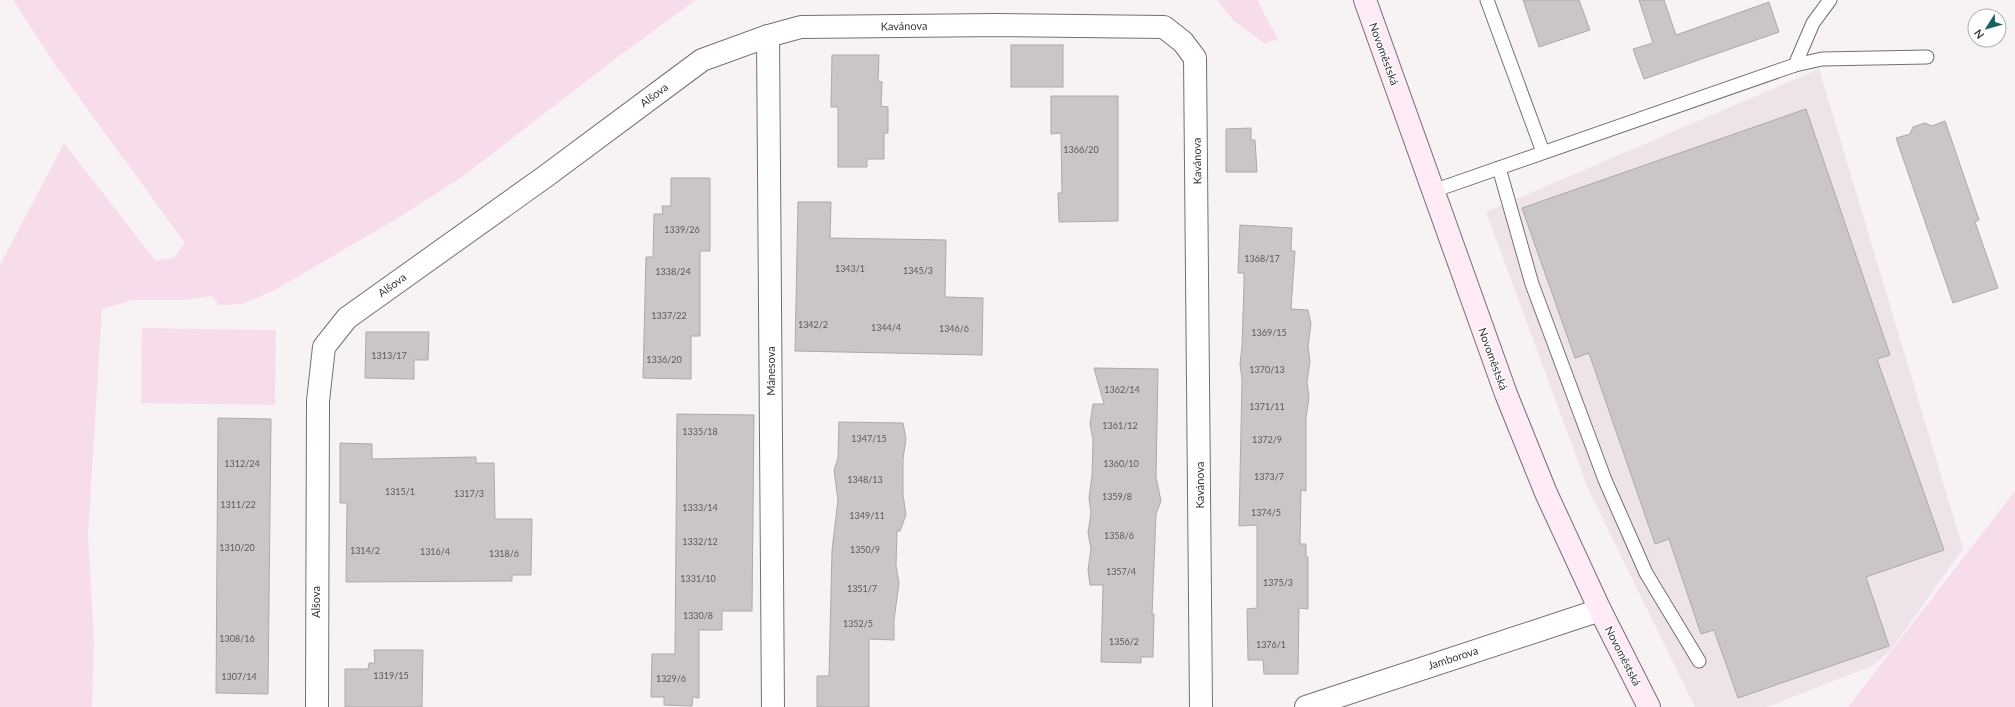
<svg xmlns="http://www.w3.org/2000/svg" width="2015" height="707" font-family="Lato,sans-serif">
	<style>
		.built { fill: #efe3ea }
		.green { fill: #f7dcec }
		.building { fill: #cac6c8; stroke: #aca9ab }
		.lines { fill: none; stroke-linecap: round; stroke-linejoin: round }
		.lane-casing { stroke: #747072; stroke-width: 15 }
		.street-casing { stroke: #747072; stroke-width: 24 }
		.secondary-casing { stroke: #747072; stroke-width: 24 }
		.lane { stroke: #fff; stroke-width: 13 }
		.street { stroke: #fff; stroke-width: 22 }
		.secondary { stroke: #feebf6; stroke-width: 22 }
		.labels { text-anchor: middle; stroke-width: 3; stroke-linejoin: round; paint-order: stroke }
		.number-label { font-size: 9px; fill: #5c595a }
		.street-label { font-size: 11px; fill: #373536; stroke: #fff }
	</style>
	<rect width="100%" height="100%" fill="#f7f3f5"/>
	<path class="built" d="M1819 69 1963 549 1891 650 1874 665 1767 707H1695L1589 491 1486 212Z"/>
	<g class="green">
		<path d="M13 0H696L619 56 462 177 393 221 275 290 242 304 219 305 212 296 184 300H133L102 309 88 535 94 640 92 707H0V265L64 143 155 260 174 258 185 243 54 63Z"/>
		<path d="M1217 0H1257L1278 39 1265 44 1233 20Z"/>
		<path d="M142 328 276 330 275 405 141 403Z"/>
		<path d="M2015 491V707H1848Z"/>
	</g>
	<g class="building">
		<path d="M1523 0H1579L1590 30 1539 47Z"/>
		<path d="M1639 0H1664L1676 35 1769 2 1779 32 1644 79 1633 49 1653 43Z"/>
		<rect x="1011" y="45" width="52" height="42"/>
		<path d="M832 55H879L878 81 882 82 881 106 888 107V133H884V159H867V167H838V107H831Z"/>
		<path d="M1051 96H1118V221L1059 222 1058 193H1062L1061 133 1051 134Z"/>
		<path d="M1806 109 1890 355 1877 359 1944 550 1866 577 1889 646 1738 698 1714 630 1701 634 1669 539 1655 544 1589 353 1575 358 1522 208Z"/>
		<path d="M1945 121 1979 220 1975 222 1998 288 1953 303 1896 138 1910 134 1913 127 1925 123 1932 126Z"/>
		<path d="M1251 128V140H1255L1257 172H1226V129Z"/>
		<path d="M671 178H710V251H700V336H691V379L643 378 646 257H653L654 214H663L662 206H671Z"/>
		<path d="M798 202H831L830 238 946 240 945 297 983 298 982 355 795 351Z"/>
		<path d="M1240 225 1292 228 1291 251H1295L1291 309 1308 310 1311 324 1308 346 1310 361 1307 382 1309 397 1306 418V491L1301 490 1300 544H1306V557H1308V609L1299 608 1298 674H1264L1263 660H1248L1247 609 1257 608V525L1239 526 1242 380 1240 364 1242 346 1244 283V273H1238Z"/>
		<path d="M366 332H429L428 360H414V379L365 378Z"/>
		<path d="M1094 368 1158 369 1156 477 1161 501 1156 514 1152 614H1154L1153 657H1141V663L1101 662 1103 585H1090L1088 570 1091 549 1088 533 1091 513 1089 498 1092 476 1093 440 1090 424 1093 404H1104Z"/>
		<path d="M677 414 754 415 752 611H722V630H699V698L693 697 692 706 664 705V697H651L652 654H675Z"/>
		<path d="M218 418 271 419 268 694 216 693Z"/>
		<path d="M839 422 903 423 906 439 903 459V495L906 515 900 531H897L896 565 899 583 894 620V640L869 639V707H817V676H829L832 550 838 500 834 470 838 458Z"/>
		<path d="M340 443 372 444V459L476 457V463H494L495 519H532L531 575H512V581L346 582 347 503H340Z"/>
		<path d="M374 650H423L422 707H345V669H368L369 663H375Z"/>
	</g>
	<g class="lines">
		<g class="lane-casing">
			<g id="lane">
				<path d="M1487 0 1543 152"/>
				<path d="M1795 65 1813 23 1830 0"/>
				<path d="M1499 168 1532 284 1605 480 1646 573 1699 661"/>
				<path d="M1433 191 1795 65 1822 59 1927 57"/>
			</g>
		</g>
		<g class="street-casing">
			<g id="street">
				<path d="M768 36 773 707"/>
				<path d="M317 707 318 401 324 347 347 318 546 176 702 60 768 36 801 27 997 25 1164 27 1183 42 1195 58 1201 707"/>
				<path d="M1306 707 1600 610"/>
			</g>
		</g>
		<g class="secondary-casing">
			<path id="secondary" d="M1365 0 1506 394 1546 493 1600 610 1649 707"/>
		</g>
		<use href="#lane" class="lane"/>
		<use href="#street" class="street"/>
		<use href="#secondary" class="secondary"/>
	</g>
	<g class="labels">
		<g class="number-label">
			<text x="1081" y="153">1366/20</text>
			<text x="682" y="233">1339/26</text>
			<text x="1262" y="262">1368/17</text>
			<text x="850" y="272">1343/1</text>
			<text x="918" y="274">1345/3</text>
			<text x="673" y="275">1338/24</text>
			<text x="669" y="319">1337/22</text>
			<text x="813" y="328">1342/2</text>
			<text x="886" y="331">1344/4</text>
			<text x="954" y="332">1346/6</text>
			<text x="1269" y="336">1369/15</text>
			<text x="389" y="359">1313/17</text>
			<text x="664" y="363">1336/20</text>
			<text x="1267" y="373">1370/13</text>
			<text x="1122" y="393">1362/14</text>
			<text x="1267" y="410">1371/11</text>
			<text x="1120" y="429">1361/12</text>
			<text x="700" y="435">1335/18</text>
			<text x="869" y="442">1347/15</text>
			<text x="1267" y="443">1372/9</text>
			<text x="242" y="467">1312/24</text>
			<text x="1121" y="467">1360/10</text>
			<text x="1269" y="480">1373/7</text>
			<text x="865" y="483">1348/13</text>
			<text x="400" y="495">1315/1</text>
			<text x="469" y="497">1317/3</text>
			<text x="1117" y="500">1359/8</text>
			<text x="238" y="508">1311/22</text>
			<text x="700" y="511">1333/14</text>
			<text x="1266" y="516">1374/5</text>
			<text x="867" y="519">1349/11</text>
			<text x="1119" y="539">1358/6</text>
			<text x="700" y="545">1332/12</text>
			<text x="237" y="551">1310/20</text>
			<text x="865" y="553">1350/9</text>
			<text x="365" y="554">1314/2</text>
			<text x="435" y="555">1316/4</text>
			<text x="504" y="557">1318/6</text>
			<text x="1121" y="575">1357/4</text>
			<text x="698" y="582">1331/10</text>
			<text x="1278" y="586">1375/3</text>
			<text x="862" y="592">1351/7</text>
			<text x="698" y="619">1330/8</text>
			<text x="858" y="627">1352/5</text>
			<text x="237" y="642">1308/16</text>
			<text x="1124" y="645">1356/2</text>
			<text x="1271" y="648">1376/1</text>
			<text x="391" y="679">1319/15</text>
			<text x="239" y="680">1307/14</text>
			<text x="671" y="682">1329/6</text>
		</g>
		<g class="street-label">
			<text transform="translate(904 26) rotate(-1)" y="4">Kavánova</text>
			<text transform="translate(1384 54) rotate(70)" y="4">Novoměstská</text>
			<text transform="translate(654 95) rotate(-37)" y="4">Alšova</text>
			<text transform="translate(1197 161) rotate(-91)" y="4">Kavánova</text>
			<text transform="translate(392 285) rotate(-36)" y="4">Alšova</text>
			<text transform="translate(1493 359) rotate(70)" y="4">Novoměstská</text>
			<text transform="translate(771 371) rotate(-90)" y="4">Mánesova</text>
			<text transform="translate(1200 485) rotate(-90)" y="4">Kavánova</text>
			<text transform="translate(316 602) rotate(-90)" y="4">Alšova</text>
			<text transform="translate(1623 656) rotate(63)" y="4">Novoměstská</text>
			<text transform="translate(1453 658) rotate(-18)" y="4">Jamborova</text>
		</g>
	</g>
	<g transform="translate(1987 28) rotate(233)"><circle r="19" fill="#ffffff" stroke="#afaeaf"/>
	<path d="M0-3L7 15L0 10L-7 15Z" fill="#156462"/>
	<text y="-6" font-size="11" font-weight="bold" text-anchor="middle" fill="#373536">N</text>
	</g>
</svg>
